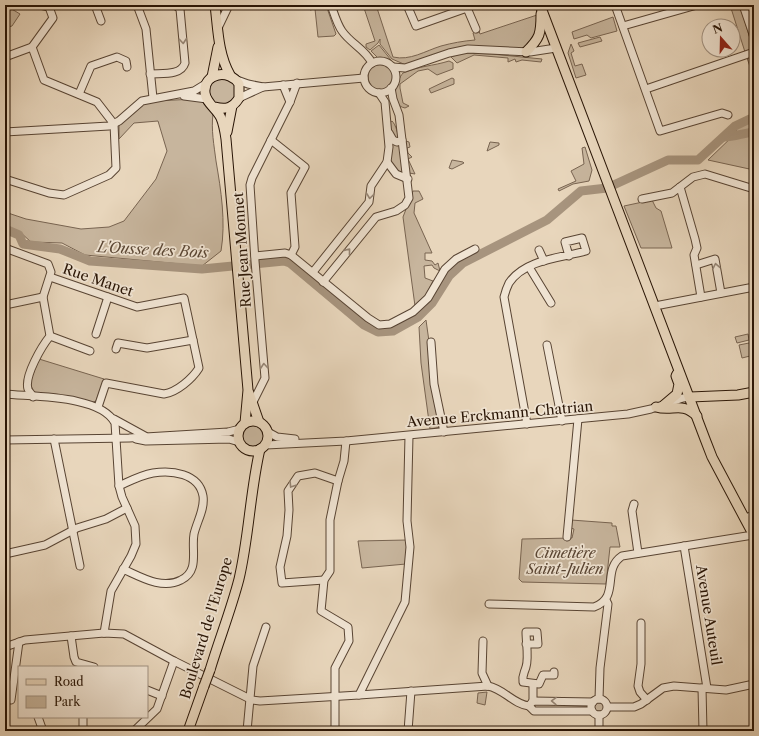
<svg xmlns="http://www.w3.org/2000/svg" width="759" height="736" font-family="'Libre Caslon Text',serif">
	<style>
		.green { fill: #c7b59d; stroke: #786451 }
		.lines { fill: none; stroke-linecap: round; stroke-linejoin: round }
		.river { stroke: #a7947e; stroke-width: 9 }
		.minor-casing { stroke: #584433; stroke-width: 9 }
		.major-casing { stroke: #281405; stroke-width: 11 }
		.minor { stroke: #f0e4d3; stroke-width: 7 }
		.major { stroke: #e8d6bc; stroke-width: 9 }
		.major-bridge-casing { stroke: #281405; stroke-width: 11; stroke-linecap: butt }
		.major-bridge { stroke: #e8d6bc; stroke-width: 9 }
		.oneway { stroke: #968676 }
		.labels { text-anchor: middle; stroke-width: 3.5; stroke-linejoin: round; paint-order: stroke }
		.street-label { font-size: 14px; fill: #281405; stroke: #f0e4d3 }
		.park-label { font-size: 14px; font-style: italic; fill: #584433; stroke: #f0e4d3 }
		.water-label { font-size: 15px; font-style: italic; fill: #5b4735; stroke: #f0e4d3 }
	</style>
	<rect width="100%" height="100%" fill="#e8d6bc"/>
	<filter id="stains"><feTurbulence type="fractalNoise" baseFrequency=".005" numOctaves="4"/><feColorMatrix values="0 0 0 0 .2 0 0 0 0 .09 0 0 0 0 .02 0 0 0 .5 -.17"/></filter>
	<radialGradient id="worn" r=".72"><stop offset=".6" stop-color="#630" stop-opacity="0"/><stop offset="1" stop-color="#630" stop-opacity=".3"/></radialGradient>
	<g class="green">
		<path d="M5 5 20 14 12 26 5 28Z"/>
		<path d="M312 5H326L336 34 334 36 318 37 315 9 310 10Z"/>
		<path d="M363 5H376L393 57C410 61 425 51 441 46 452 43 463 41 475 40L473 33 479 31 480 34 537 15 539 30 525 48 468 46 406 65 392 59 380 44V39L378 43 370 50 366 47V44L375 41Z"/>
		<path d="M730 5H740L753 49 745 52Z"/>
		<path d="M746 5H752L754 13V29Z"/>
		<path d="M613 17 617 31 591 38 587 35 574 39 572 32Z"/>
		<path d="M600 37 602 41 580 47 578 43Z"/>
		<path d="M571 44 574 51 571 53 575 66 582 64 586 75 576 78 568 53Z"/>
		<path d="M379 45 391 60V61L378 58 371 51Z"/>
		<path d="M462 53 492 54 542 59 541 62 522 60 516 62 515 59 508 62V58L474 55 457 63 451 57Z"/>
		<path d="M754 55V78L747 58Z"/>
		<path d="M449 61 453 63V69L437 75 428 69 418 71 400 84V88L403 103 409 106 405 108C389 105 396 81 403 73 419 66 433 66 449 61Z"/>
		<circle cx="381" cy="77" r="13"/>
		<path d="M223 76 235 84V98L228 104 214 103 209 96 210 82Z"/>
		<path d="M452 78 454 79V84L431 93 429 89Z"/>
		<path d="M196 99 204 103 213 114C211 130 214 145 216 161 221 190 226 222 221 251L202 266 85 255 62 243 31 242 20 232 5 226V212L26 219 81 229 109 227 124 221 156 179 167 151 158 121 134 123 119 139V124L141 105 154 101Z"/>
		<path d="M754 117V170L708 160 737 132 735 127Z"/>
		<path d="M392 121C396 125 398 134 399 139L396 140 388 124Z"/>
		<path d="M406 141 409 142 410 147 407 148 408 153 412 157 408 159 415 174 409 173Z"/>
		<path d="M490 142 499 143V145L487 151Z"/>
		<path d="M392 143 400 145 404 173 400 175 390 164Z"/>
		<path d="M585 147 592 170 589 181 573 184 559 191 558 189 576 181 571 171 584 164 582 148Z"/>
		<path d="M452 160 463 162 464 163 452 169 449 168Z"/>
		<path d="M413 191H419L423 199 415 203 414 213 432 253H425V260L432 261 435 265 438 263 440 271 434 268 432 265 424 266 425 278 433 281 426 295 415 306 403 217Z"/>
		<path d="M652 200 656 208 661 211 672 248H641L624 206Z"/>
		<path d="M426 320 441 427 430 429 421 363 419 327Z"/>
		<path d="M748 334 749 340 737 343 735 337Z"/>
		<path d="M754 342V355L742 358 739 345Z"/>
		<path d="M39 359 104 379 96 401 93 402 33 392 30 382Z"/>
		<circle cx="253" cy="436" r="12"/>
		<path d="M571 520 612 523V526H616L620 547H610L606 584 522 582 519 579 522 539 572 538 574 529 570 528Z"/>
		<path d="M407 540 406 564 362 568 358 541Z"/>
		<path d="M487 692 485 705 477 703 478 693Z"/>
		<circle cx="599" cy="707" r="6"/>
	</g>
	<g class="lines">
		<g class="river">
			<path d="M724 137C735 137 743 133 754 132"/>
			<path d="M5 229 19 235 23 244 60 249 90 261 202 269 284 261 290 263 364 325 378 332 393 331 418 317 432 303 449 276 463 263 547 220 581 191 607 188 668 160H698L735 126 754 117"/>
		</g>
		<g class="minor-casing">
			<g id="minor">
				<path d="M40 5 49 7 55 5"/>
				<path d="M95 5 101 21"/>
				<path d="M137 5 146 29 153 98"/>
				<path d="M331 5C334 13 337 24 342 31 351 44 365 49 372 63"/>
				<path d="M407 5 416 26 467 8 466 5"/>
				<path d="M615 5 660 131 722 113 728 115"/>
				<path d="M743 5 754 37"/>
				<path d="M467 8 476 29"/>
				<path d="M623 26 697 5"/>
				<path d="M218 28 229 5"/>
				<path d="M5 57 32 47 53 18 49 7"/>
				<circle cx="380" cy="77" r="16"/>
				<path d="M393 67 405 68 449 53 468 49 530 52 556 48"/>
				<path d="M150 74C162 73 181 76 185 63L180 9 175 5"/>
				<path d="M237 80 248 84 263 87 364 78"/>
				<path d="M283 85 290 102"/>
				<path d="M646 89 754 52"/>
				<path d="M79 94 91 66 117 57 126 61 127 67"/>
				<path d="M184 96 207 99"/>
				<path d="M239 98 263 87"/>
				<path d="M5 132 109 126 119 121 142 101 194 91 207 83"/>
				<path d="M389 133 393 140 397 142 402 140"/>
				<path d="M271 140 305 167 291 193 295 247 291 255"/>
				<path d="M387 162 396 174 408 179"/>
				<path d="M5 179 49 193 64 195 109 175 116 168 114 124 97 102 44 80 32 47"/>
				<path d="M680 187 695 239 697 248 694 255 701 297"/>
				<path d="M642 199 672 193 693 177 705 174 754 189"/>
				<path d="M5 248 48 264 51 272 43 297 50 336C42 346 24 376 28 389 29 392 32 394 33 397"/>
				<path d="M539 250 544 261"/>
				<path d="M255 256 285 253 291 255 368 318 379 325 390 324 413 312 428 298 445 269 456 259 475 249"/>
				<path d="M696 265 715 259 721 293"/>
				<path d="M529 267 551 303"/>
				<path d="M313 272 369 202 371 186 387 162 389 147 385 102 379 93"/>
				<path d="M50 277 137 307 184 298 199 368C192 379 177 392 164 394L106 383 98 407"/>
				<path d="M323 282 376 217 396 211 405 205 409 198 399 115 393 99 391 88"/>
				<path d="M5 305 43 297"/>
				<path d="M655 306 754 287"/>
				<path d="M96 334 108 297"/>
				<path d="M50 336 90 351"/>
				<path d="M431 342 434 384 444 432"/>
				<path d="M547 345 562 421"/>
				<path d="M116 349 118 343 147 348 193 340"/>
				<path d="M5 394C33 397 101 395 115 423L119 486 122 497 135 526 136 544 131 556 111 591 104 633"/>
				<path d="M253 402 265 378 255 261 250 185 252 178 290 102 297 83"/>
				<path d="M114 419 145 436"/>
				<path d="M527 424 504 297C505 293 507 287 509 283 525 259 561 258 586 251L582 238 565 242 569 256"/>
				<path d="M268 432 277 437 295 439"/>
				<path d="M54 439 80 566"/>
				<path d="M136 439 146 441 229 439 239 442"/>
				<path d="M5 440 129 438 228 432 240 429"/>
				<path d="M266 445 346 441 628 414 651 409 683 398 690 397"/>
				<path d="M119 486C130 481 141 475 153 473 171 470 199 473 203 496 205 509 197 521 194 534 191 550 200 571 181 580 162 590 141 577 123 569"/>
				<path d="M634 504 632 511 638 553"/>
				<path d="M745 518 754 515"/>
				<path d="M567 537 578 419"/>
				<path d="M684 546 707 688"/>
				<path d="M5 554 45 545 77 528 106 519 127 508"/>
				<path d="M324 580 282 583 280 567 287 536 289 510 288 491 298 476 315 473 338 481"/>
				<path d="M489 604 594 607C621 597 601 570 622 556L753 535"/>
				<path d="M641 623V664L638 686 640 692 647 700"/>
				<path d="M71 636 74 657 76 662 94 667"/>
				<path d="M483 641 482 673 488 686"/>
				<path d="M526 644H538L537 632H526C526 642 529 658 526 667 524 674 522 675 523 682L539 684 543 675H554V672"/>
				<path d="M5 647 25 640 104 633 124 634 174 661 252 700 260 701 359 695 405 602 410 547 407 521 409 436"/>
				<path d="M533 684V701"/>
				<path d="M702 688 703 731"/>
				<path d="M147 690 162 696"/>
				<path d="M359 695 488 686C504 689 513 704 529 706"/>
				<circle cx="599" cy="707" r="8"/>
				<path d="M599 699 600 668 608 604 606 600"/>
				<path d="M11 700 19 642"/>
				<path d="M608 707H634L641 704 663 688 674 686 726 690 754 684"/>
				<path d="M592 711H534L529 706 533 701 593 702"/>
				<path d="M38 717 43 731"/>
				<path d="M83 731V717"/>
				<path d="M134 731 157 709 174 661"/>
				<path d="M247 731 253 666 266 627"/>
				<path d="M335 731V668L349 641 348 627 321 611 324 580 330 571V520L338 481 344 461 346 441"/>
				<path d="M408 731 411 691"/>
				<path d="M599 731V715"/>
			</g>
		</g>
		<g class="major-casing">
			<g id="major">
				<path d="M215 5C218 29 218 54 230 75"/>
				<path d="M540 5 705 439 712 457 754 536"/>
				<path d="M526 52C540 38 541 34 541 14"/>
				<path d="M212 77 218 47"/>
				<path d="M215 107C226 110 233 108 239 98V84C230 69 203 72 205 93 206 103 217 109 221 118 224 125 225 132 226 139L248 390 245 423"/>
				<path d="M227 132 232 106"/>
				<path d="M249 393 259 422"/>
				<path d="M690 397 738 395 754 392"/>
				<path d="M664 405 677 394 679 384 676 376 677 374"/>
				<path d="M656 407C673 412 681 401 697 416"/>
				<circle cx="253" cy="436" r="15"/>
				<path d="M210 670C219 640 231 610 239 579 249 537 250 492 260 449"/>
				<path d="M188 731 204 686"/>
			</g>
		</g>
		<use href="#minor" class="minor"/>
		<use href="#major" class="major"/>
		<g class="major-bridge-casing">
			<path id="major-bridge" d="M204 686 210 670"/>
		</g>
		<use href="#major-bridge" class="major-bridge"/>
	</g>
	<defs><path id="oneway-chevron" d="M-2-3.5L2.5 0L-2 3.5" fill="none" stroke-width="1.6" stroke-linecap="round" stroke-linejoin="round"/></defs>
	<g class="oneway">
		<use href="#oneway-chevron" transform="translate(183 41) rotate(85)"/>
		<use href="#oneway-chevron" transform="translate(370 196) rotate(97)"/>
		<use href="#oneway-chevron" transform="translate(348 251) rotate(-51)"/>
		<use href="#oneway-chevron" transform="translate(716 266) rotate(-101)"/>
		<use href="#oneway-chevron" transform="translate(264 366) rotate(-95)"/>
		<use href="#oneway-chevron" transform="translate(292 485) rotate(122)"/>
		<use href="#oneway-chevron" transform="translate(554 701) rotate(-179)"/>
	</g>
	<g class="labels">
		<g class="street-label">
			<text transform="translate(242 250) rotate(-94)" y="5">Rue Jean Monnet</text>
			<text transform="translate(98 280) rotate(19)" y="5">Rue Manet</text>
			<text transform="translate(500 414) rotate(-5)" y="5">Avenue Erckmann-Chatrian</text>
			<text transform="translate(709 615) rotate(81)" y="5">Avenue Auteuil</text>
			<text transform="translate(206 628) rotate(-73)" y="5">Boulevard de l'Europe</text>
		</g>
		<g class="park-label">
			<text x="565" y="558">Cimetière<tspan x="565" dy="16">Saint-Julien</tspan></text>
		</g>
		<g class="water-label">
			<text transform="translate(153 250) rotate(3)" y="5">L'Ousse des Bois</text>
		</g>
	</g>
	<rect width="759" height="736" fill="none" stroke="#e8d6bc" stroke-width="20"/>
	<rect x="6" y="6" width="747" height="724" fill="none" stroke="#281405" stroke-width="2"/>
	<rect x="10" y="10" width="739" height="716" fill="none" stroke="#281405"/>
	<rect x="18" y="666" width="130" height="52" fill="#f0e4d3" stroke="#a09181"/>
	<rect x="26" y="679" width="20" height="6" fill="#e8d6bc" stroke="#a09181"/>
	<text x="54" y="686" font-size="12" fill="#281405">Road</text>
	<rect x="26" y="696" width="20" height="12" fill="#c7b59d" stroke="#a09181"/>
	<text x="54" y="706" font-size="12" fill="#281405">Park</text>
	<g transform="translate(721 38) rotate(340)"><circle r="19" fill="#f0e4d3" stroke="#a09181"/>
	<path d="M0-3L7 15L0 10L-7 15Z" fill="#8f2418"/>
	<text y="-6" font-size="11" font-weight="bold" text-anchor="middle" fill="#281405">N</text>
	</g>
	<rect width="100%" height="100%" filter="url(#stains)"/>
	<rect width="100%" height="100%" fill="url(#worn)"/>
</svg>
